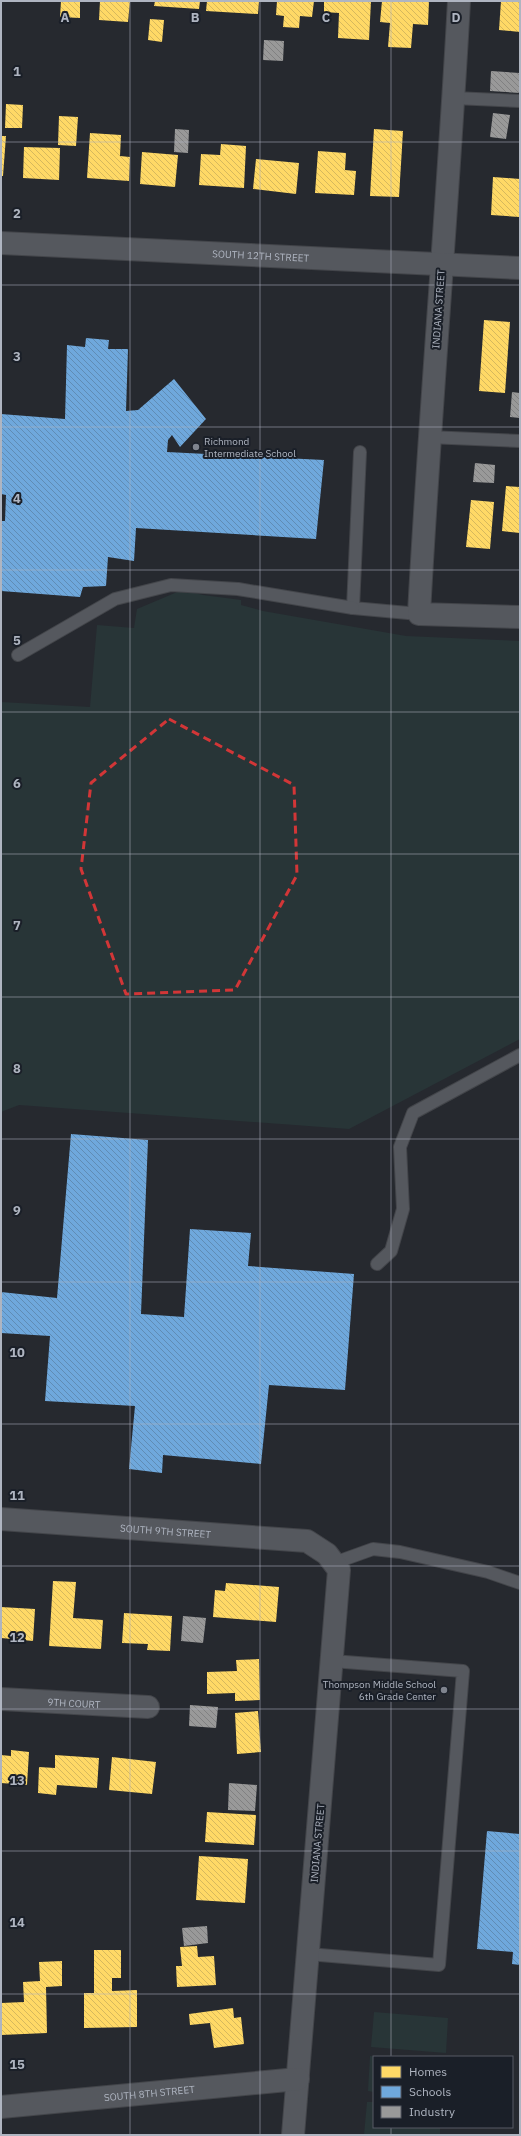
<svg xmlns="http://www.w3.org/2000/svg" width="521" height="2136" font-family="'IBM Plex Sans',sans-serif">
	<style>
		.green { fill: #283537 }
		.homes { fill: url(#homes-back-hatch) }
		.schools { fill: url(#schools-back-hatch) }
		.industry { fill: url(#industry-back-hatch) }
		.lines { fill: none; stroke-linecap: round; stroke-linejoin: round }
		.lane-casing { stroke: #43454a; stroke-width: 14 }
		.street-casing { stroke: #43454a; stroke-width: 24 }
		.lane { stroke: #55585e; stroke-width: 12 }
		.street { stroke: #55585e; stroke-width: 22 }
		.marked { fill: none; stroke: #d23637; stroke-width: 3; stroke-dasharray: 8 5; stroke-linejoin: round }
		.grid { fill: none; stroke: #afb5c1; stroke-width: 1; stroke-opacity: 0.55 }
		.poi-dot { fill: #7f848e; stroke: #1a1f28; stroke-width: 1.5 }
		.labels { text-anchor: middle; stroke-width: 4; stroke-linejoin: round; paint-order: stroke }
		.street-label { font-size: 10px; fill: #afb5c1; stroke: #1a1f28 }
		.poi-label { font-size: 10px; fill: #afb5c1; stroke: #1a1f28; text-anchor: start }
		.grid-label { font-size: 13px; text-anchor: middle; font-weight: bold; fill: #afb5c1; stroke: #1a1f28; stroke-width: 4; stroke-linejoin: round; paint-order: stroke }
	</style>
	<defs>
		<pattern id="homes-back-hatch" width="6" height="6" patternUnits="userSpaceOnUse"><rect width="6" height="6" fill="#ffd966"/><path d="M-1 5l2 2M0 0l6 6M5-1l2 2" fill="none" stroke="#d6b85d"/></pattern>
		<pattern id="schools-back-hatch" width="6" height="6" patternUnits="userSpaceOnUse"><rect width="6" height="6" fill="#6fa8dc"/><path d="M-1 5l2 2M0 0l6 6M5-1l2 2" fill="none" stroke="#608cb4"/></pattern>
		<pattern id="industry-back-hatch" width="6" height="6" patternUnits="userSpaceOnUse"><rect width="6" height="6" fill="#999"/><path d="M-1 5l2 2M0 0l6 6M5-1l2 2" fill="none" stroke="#808081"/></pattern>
	</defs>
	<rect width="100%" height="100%" fill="#26292f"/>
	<g class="green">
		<path d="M182 590 203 595 241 600V605L263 611 406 636 520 641V1039L349 1129 19 1105 1 1112V702L90 707 97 625 134 628 137 609Z"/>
		<path d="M374 2012 448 2018 446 2053 371 2047Z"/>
		<path d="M370 2056 383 2057H374V2092L368 2091Z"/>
		<path d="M367 2102H374V2127H440V2135H364Z"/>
	</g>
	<g class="homes">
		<path d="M61 1H80V18L60 17Z"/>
		<path d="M100 1H130L128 22 99 20Z"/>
		<path d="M155 1H200L199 9 154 6Z"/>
		<path d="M207 1H259L258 14 206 11Z"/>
		<path d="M277 1H314L312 17 300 16 299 28 283 27 284 16 276 15Z"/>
		<path d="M324 1H371L369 40 338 38 339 13 324 12Z"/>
		<path d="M382 1H429L428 25 413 24 411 48 388 47 390 23 380 22Z"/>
		<path d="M501 1H520V32L499 30Z"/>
		<path d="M150 19 164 20 162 42 148 40Z"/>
		<path d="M6 104 23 105 22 128H5Z"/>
		<path d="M59 116 78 117 76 146 58 145Z"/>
		<path d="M374 129 403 131 399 197 370 196Z"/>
		<path d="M90 133 121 135 120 156 130 157 129 181 87 178Z"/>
		<path d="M1 136H6L3 176H1Z"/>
		<path d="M221 144 246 146 244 188 199 185 201 154 220 155Z"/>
		<path d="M24 147 60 148 59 180 23 178Z"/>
		<path d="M318 151 346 153 345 170 356 171 354 195 315 193Z"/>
		<path d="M142 152 178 155 175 187 140 184Z"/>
		<path d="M256 159 299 163 296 194 253 189Z"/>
		<path d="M493 177 520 179 519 217 491 215Z"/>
		<path d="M484 320 510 322 505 393 479 391Z"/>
		<path d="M506 486 520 487V533L502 531Z"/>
		<path d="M471 500 494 502 490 549 466 547Z"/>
		<path d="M53 1581 76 1582 73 1618 103 1620 101 1649 49 1646Z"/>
		<path d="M226 1583 279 1587 276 1622 213 1617 215 1590 225 1591Z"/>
		<path d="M1 1607 35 1609 33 1641 1 1638Z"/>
		<path d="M124 1613 172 1616 170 1651 147 1650 148 1644 122 1643Z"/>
		<path d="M259 1659 260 1700 235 1701V1693L207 1694V1672L237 1671 236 1660Z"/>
		<path d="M258 1711 261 1752 237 1754 235 1713Z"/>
		<path d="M11 1750 29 1752 27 1785 1 1783V1755L11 1756Z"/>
		<path d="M55 1755 99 1758 97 1788 57 1785 56 1795 38 1793 39 1767 55 1768Z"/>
		<path d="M112 1757 156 1762 152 1794 109 1790Z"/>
		<path d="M207 1812 256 1815 254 1845 205 1842Z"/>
		<path d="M199 1856 248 1859 245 1903 196 1900Z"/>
		<path d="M197 1946 198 1957 214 1956 216 1985 177 1987 176 1966H182L180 1947Z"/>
		<path d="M94 1950H121V1978H112V1991L137 1990V2027L84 2028V1993H94Z"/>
		<path d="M62 1961V1986L46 1987 47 2033 1 2035V2003L24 2002 23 1982 40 1981 39 1962Z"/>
		<path d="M233 2008 234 2018 241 2017 244 2044 214 2048 210 2023 190 2025 189 2014Z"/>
	</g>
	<g class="schools">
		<path d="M86 338 109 340 108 349H128L126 411 138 410 174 379 206 419 180 447 172 435 168 440 167 452 324 460 316 539 136 528 134 561 108 557 106 586 83 587 80 597 1 591V521H5L6 495 1 494V414L65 419 67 345 85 347Z"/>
		<path d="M71 1134 148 1140 141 1314 184 1317 190 1229 251 1233 248 1266 354 1274 345 1390 269 1385 261 1464 163 1455 162 1473 129 1469 135 1406 45 1401 50 1336 1 1333V1292L57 1298Z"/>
		<path d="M487 1831 520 1834V1965L512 1964 513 1952 477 1949Z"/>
	</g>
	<g class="industry">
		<path d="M264 40 284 41 283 61 263 60Z"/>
		<path d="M491 71 520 73V93L490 91Z"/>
		<path d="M493 113 510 115 506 139 490 137Z"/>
		<path d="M175 129 189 130 188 153 174 152Z"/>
		<path d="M512 392 520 393V418L510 417Z"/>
		<path d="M475 463 495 465 494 483 473 482Z"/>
		<path d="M183 1616 206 1618 203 1643 181 1641Z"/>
		<path d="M190 1705 218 1707 216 1728 189 1726Z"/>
		<path d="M229 1783 257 1785 255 1811 228 1810Z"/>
		<path d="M207 1926 208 1943 184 1946 182 1928Z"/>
	</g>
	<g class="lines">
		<g class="lane-casing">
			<g id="lane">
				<path d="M454 98 520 101"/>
				<path d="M428 437 520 441"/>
				<path d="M360 452 353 608 419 614"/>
				<path d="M18 655 115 599 171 585 238 589 353 608"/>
				<path d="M377 1264 391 1251 403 1209 400 1147 413 1113 520 1055"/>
				<path d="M334 1563 373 1549 400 1552 488 1572 520 1583"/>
				<path d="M308 1954 439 1965 463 1671 332 1661"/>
			</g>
		</g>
		<g class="street-casing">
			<g id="street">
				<path d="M459 1C448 205 430 409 419 614L520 617"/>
				<path id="s1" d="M1 243 520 268"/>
				<path id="s2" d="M1 1519 307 1541 327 1554 339 1570 293 2135"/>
				<path id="s3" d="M1 1699 148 1707"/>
				<path id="s4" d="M1 2107 298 2079"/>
			</g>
		</g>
		<use href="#lane" class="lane"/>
		<use href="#street" class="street"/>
	</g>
	<path class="marked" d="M169 719 294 785 297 875 235 990 126 994 81 869 91 783Z"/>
	<path class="grid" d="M130 1V2135M260 1V2135M391 1V2057M1 142H520M1 285H520M1 427H520M1 570H520M1 712H520M1 854H520M1 997H520M1 1139H520M1 1282H520M1 1424H520M1 1566H520M1 1709H520M1 1851H520M1 1994H520M391 2127V2135"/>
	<g class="poi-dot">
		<circle cx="196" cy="447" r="4"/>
		<circle cx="444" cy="1690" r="4"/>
	</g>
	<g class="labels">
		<g class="street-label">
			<text dy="4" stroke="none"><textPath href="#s1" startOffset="260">SOUTH 12TH STREET</textPath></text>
			<text transform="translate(438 309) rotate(-86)" y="4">INDIANA STREET</text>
			<text dy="4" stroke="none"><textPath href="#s2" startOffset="165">SOUTH 9TH STREET</textPath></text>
			<text dy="4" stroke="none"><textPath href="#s3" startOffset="73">9TH COURT</textPath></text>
			<text transform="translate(317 1843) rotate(-85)" y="4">INDIANA STREET</text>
			<text dy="4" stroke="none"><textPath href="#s4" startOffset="149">SOUTH 8TH STREET</textPath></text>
		</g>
		<g class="poi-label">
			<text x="204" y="445">Richmond<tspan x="204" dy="12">Intermediate School</tspan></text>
			<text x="436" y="1688" text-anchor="end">Thompson Middle School<tspan x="436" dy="12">6th Grade Center</tspan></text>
		</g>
	</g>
	<g class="grid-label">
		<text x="65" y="22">A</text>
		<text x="195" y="22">B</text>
		<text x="326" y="22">C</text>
		<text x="456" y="22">D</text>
		<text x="17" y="76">1</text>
		<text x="17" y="218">2</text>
		<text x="17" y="361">3</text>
		<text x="17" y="503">4</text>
		<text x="17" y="645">5</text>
		<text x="17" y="788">6</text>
		<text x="17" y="930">7</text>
		<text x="17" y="1073">8</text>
		<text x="17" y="1215">9</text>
		<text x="17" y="1357">10</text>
		<text x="17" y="1500">11</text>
		<text x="17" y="1642">12</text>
		<text x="17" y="1785">13</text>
		<text x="17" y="1927">14</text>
		<text x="17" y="2069">15</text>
	</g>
	<rect width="521" height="2136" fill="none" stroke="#afb5c1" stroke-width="4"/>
	<rect x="373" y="2056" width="140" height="72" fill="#1a1f28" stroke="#565b65"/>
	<rect x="381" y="2066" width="20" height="12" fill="#ffd966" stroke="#565b65"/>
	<text x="409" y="2076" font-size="12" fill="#afb5c1">Homes</text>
	<rect x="381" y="2086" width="20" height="12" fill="#6fa8dc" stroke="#565b65"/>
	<text x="409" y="2096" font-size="12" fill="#afb5c1">Schools</text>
	<rect x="381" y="2106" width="20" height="12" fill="#999999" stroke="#565b65"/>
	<text x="409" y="2116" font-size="12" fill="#afb5c1">Industry</text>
</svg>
